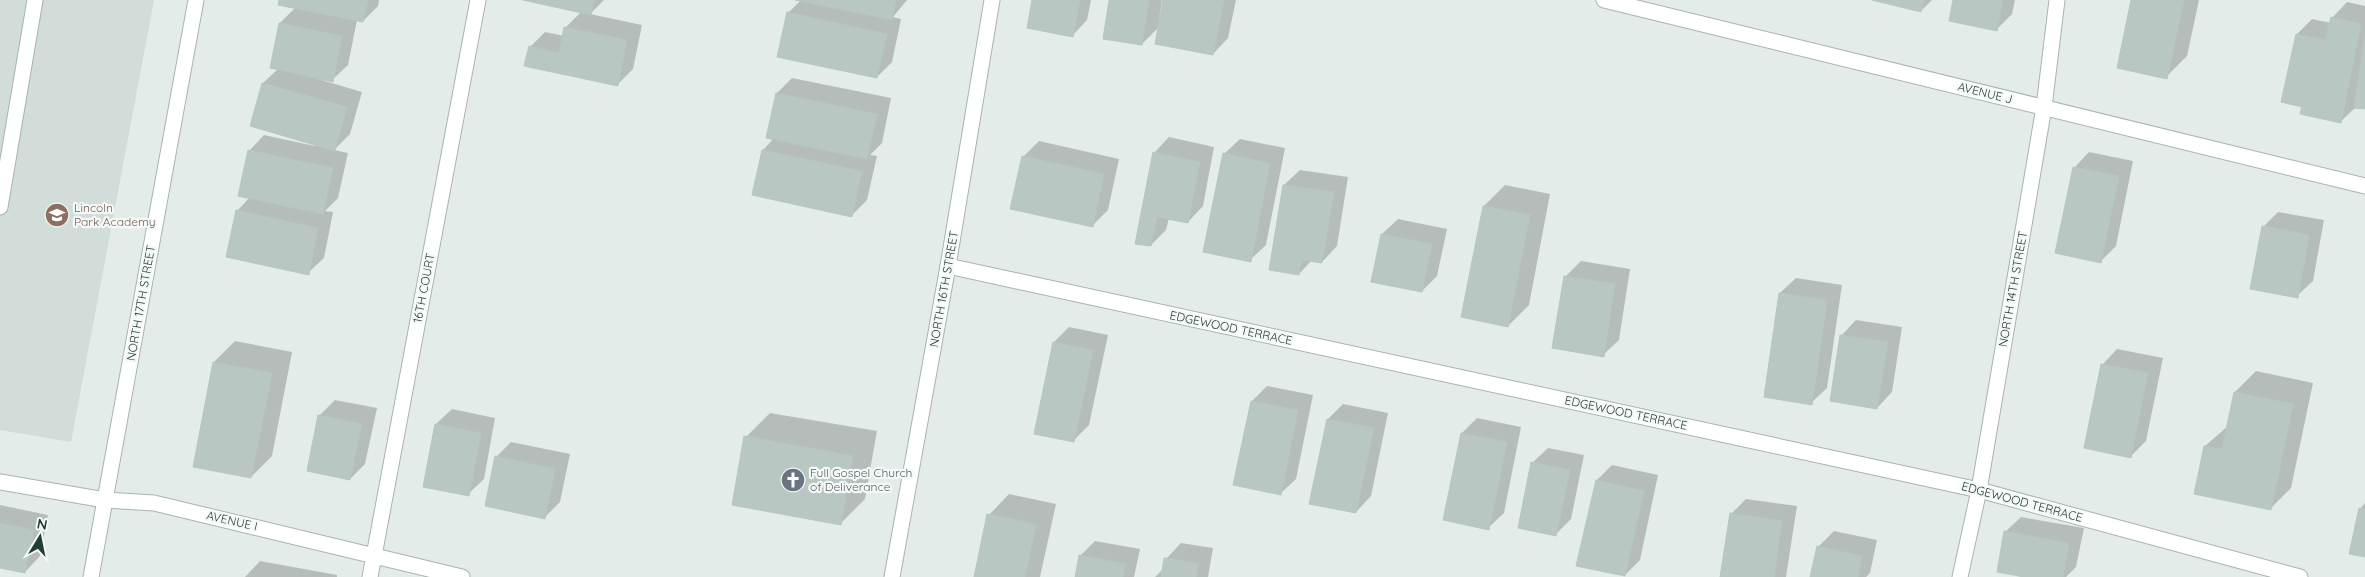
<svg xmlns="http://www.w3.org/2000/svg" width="2365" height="577" font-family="Quicksand,sans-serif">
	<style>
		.built { fill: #d2dcd8 }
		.shadow { fill: #0003 }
		.building { fill: #b9c7c2; stroke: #b6c6c0 }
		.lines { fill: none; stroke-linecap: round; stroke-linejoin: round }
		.service-casing { stroke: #a7b4b0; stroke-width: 17 }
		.minor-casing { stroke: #a7b4b0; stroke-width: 17 }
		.tertiary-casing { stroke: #a7b4b0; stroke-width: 17 }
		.service { stroke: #fff; stroke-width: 15 }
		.minor { stroke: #fff; stroke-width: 15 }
		.tertiary { stroke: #fff; stroke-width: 15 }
		.labels { text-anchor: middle; stroke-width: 4.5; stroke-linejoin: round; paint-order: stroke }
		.street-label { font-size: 12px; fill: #243d37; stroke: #f4f9f7 }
		.education-label { font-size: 12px; fill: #785e54; stroke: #f4f9f7; text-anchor: start }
		.worship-label { font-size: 12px; fill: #5b616d; stroke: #f4f9f7; text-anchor: start }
	</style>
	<rect width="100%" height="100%" fill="#e4ece9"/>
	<path class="built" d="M0 0H154L71 442 0 430Z"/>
	<g class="shadow">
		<path d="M280 0H379L378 6 363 21 357 20 348 65 332 80 319 77 318 79 362 92 350 134 334 150 348 153 338 198 325 211 333 212 324 258 308 273 237 211 250 197 249 151 264 135 315 146 316 144 252 125 263 83 278 69 280 23 296 7Z"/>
		<path d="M528 0H604L590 14 642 25 633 69 617 85 530 47 545 32 564 36 566 27 581 12Z"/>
		<path d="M801 0H907L893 17 901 19 892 62 877 77 788 13Z"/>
		<path d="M1034 0H1091L1087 20 1072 36Z"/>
		<path d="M1110 0H1162L1159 20 1161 21 1165 0H1236L1228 38 1213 54 1160 26 1142 44Z"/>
		<path d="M1874 0H1932L1921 11Z"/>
		<path d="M1954 0H2015L2012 14 1996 30Z"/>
		<path d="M2133 0H2199L2187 56 2166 77Z"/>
		<path d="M2347 2 2365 6V108L2356 107 2340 122 2303 106 2297 34 2312 19 2331 23 2332 18Z"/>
		<path d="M792 78 891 98 882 143 870 155 877 156 867 200 852 215 763 150 774 138 777 93Z"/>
		<path d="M1169 137 1214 147 1203 206 1188 222 1169 218 1166 230 1151 245 1154 153Z"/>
		<path d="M1240 139 1285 148 1266 245 1250 260 1224 154Z"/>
		<path d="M1039 141 1119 159 1108 210 1093 225 1023 157Z"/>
		<path d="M2089 152 2133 161 2116 246 2101 261 2074 168Z"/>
		<path d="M1300 170 1348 177 1337 246 1322 262 1312 260 1299 274 1284 185Z"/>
		<path d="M1505 185 1550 194 1529 305 1508 326 1484 206Z"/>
		<path d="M2278 212 2324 220 2313 281 2297 296 2263 227Z"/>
		<path d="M1398 219 1447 229 1437 276 1422 291 1373 281 1382 234Z"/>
		<path d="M1581 261 1630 269 1619 340 1603 355 1566 276Z"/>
		<path d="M1796 278 1842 285 1827 388 1811 403 1765 396 1780 293Z"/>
		<path d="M1856 320 1902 327 1892 392 1877 408 1841 336Z"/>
		<path d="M1069 327 1108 335 1089 425 1074 440 1054 342Z"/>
		<path d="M235 341 292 352 272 456 251 477 195 466 214 362Z"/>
		<path d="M2117 349 2163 358 2146 441 2130 457 2102 365Z"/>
		<path d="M2256 371 2313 383 2291 488 2270 509 2196 493 2205 446 2228 426 2235 392Z"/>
		<path d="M1267 386 1313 395 1296 479 1280 494 1252 401Z"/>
		<path d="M335 400 377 408 365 464 350 479 320 415Z"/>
		<path d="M1343 404 1388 413 1371 496 1356 512 1328 419Z"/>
		<path d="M452 409 495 418 484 479 468 494 425 486 436 424Z"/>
		<path d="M770 413 877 431 865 499 841 523 746 437Z"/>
		<path d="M1477 418 1521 427 1504 513 1488 528 1444 519 1462 433Z"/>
		<path d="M511 442 570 454 560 502 544 518 496 457Z"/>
		<path d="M1548 448 1584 455 1571 519 1556 534 1532 463Z"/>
		<path d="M1612 465 1658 475 1640 560 1625 575 1597 480Z"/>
		<path d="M1009 494 1056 504 1040 577H975L989 515Z"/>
		<path d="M1746 499 1797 506 1786 577H1721L1731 514Z"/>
		<path d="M2365 503V556L2360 509Z"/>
		<path d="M0 505 48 515 40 556 25 572 0 567Z"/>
		<path d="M2021 517 2084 528 2076 567 2066 577H2031L2005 532Z"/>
		<path d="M1834 531 1877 540 1870 573 1866 577H1812L1819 546Z"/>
		<path d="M1095 541 1140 549 1134 577H1076L1080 556Z"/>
		<path d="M1181 543 1213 548 1208 577H1155L1164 568 1166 559Z"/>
		<path d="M260 561 337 575V577H245Z"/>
	</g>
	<g class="building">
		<path d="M279 0H368L363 22 278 5Z"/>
		<path d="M523 0H594L591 15Z"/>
		<path d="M795 0H896L892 20Z"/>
		<path d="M1032 0H1080L1073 37 1027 28Z"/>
		<path d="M1109 0H1149L1142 45 1103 39Z"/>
		<path d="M1163 0H1224L1213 55 1155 44Z"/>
		<path d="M1872 0H1924L1921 12Z"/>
		<path d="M1953 0H2003L1997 31 1949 21Z"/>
		<path d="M2131 0H2184L2167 79 2117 68Z"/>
		<path d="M787 12 887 34 877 78 777 57Z"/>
		<path d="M2331 17 2361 24 2341 123 2300 114 2302 107 2281 102 2296 34 2325 40Z"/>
		<path d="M279 23 342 36 333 82 270 68Z"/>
		<path d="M564 27 627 40 618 86 524 66 529 46 559 53Z"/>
		<path d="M2365 35V109L2354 108Z"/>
		<path d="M262 83 347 107 335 151 250 126Z"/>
		<path d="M776 93 877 114 867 159 766 138Z"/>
		<path d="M248 150 333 168 323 214 238 196Z"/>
		<path d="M762 150 862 171 852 217 752 195Z"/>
		<path d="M1153 152 1200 162 1188 223 1157 217 1151 246 1135 244Z"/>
		<path d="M1223 153 1270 163 1251 262 1203 252Z"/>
		<path d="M1022 156 1104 174 1093 227 1010 209Z"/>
		<path d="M2073 167 2119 176 2101 263 2055 253Z"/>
		<path d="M1283 185 1334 192 1322 263 1302 260 1299 275 1269 270Z"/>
		<path d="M1483 206 1530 215 1508 327 1461 317Z"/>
		<path d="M236 210 318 228 309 275 226 257Z"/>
		<path d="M2262 226 2309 235 2298 298 2250 289Z"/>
		<path d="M1381 234 1432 244 1422 292 1371 282Z"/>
		<path d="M1564 276 1615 284 1604 357 1552 348Z"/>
		<path d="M1779 293 1827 300 1812 405 1764 397Z"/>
		<path d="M1840 335 1888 342 1877 409 1830 401Z"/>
		<path d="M1053 342 1093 350 1074 442 1034 434Z"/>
		<path d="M213 362 272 373 251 478 193 467Z"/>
		<path d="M2101 364 2148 373 2131 458 2084 448Z"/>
		<path d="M2234 392 2293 404 2271 510 2194 494 2204 446 2222 449Z"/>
		<path d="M1251 401 1298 410 1281 495 1233 485Z"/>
		<path d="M318 415 362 424 350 480 307 471Z"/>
		<path d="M1327 419 1374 428 1356 513 1309 504Z"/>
		<path d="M435 424 481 433 469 496 423 487Z"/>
		<path d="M1461 433 1507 442 1489 530 1443 520Z"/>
		<path d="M744 436 853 456 841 525 732 505Z"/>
		<path d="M495 456 555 469 545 519 485 506Z"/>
		<path d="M1531 462 1570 470 1556 536 1518 528Z"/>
		<path d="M1596 480 1644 491 1625 576 1576 566Z"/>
		<path d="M2359 508 2365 509V557L2349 554Z"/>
		<path d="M1730 513 1782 521 1774 577H1720Z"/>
		<path d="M987 514 1036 524 1025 577H974Z"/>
		<path d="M0 523 34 530 25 573 0 568Z"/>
		<path d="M2004 531 2069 543 2063 577H2024L1997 572Z"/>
		<path d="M1817 546 1862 556 1858 577H1810Z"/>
		<path d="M1079 555 1125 564 1123 577H1075Z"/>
		<path d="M1164 558 1198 563 1196 577H1161Z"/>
	</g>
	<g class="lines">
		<g class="service-casing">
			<path id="service" d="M0 207 35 0"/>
		</g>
		<g class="minor-casing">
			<g id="minor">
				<path d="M1604 0 2365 186"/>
				<path d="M948 266 1979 490 2300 577"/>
				<path d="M0 482 105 500 154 503 462 577"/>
				<path d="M370 577 478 0"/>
				<path d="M892 577 948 266 992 0"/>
				<path d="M1960 577 1979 490 2044 107 2057 0"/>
			</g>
		</g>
		<g class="tertiary-casing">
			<path id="tertiary" d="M91 577 196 0"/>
		</g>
		<use href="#service" class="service"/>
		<use href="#minor" class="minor"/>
		<use href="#tertiary" class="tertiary"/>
	</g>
	<defs>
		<g id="school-disc" transform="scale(1.25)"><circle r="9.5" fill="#8d6e63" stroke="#f4f9f7"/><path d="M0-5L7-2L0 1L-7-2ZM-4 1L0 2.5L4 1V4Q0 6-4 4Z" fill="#fff"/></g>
		<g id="church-disc" transform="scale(1.25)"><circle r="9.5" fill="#6b7280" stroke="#f4f9f7"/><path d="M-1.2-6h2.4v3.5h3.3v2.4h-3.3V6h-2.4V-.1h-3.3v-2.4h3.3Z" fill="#fff"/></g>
	</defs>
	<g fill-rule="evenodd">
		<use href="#school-disc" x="57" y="215"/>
		<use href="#church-disc" x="793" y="480"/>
	</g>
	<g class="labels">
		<g class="street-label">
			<text transform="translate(1985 93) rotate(14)" y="4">AVENUE J</text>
			<text transform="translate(424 288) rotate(-79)" y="4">16TH COURT</text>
			<text transform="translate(944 289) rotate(-80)" y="4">NORTH 16TH STREET</text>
			<text transform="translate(2013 289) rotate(-80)" y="4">NORTH 14TH STREET</text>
			<text transform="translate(141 303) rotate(-80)" y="4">NORTH 17TH STREET</text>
			<text transform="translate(1231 328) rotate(12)" y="4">EDGEWOOD TERRACE</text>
			<text transform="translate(1626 413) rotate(12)" y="4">EDGEWOOD TERRACE</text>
			<text transform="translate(2022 502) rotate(15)" y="4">EDGEWOOD TERRACE</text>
			<text transform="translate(232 521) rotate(13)" y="4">AVENUE I</text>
		</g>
		<g class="education-label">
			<text x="74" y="212">Lincoln<tspan x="74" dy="14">Park Academy</tspan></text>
		</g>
		<g class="worship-label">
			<text x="810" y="477">Full Gospel Church<tspan x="810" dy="14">of Deliverance</tspan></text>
		</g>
	</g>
	<g transform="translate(40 537) rotate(10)" stroke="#f4f9f7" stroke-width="4" paint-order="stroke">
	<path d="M0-4L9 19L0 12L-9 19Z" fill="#243d37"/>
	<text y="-8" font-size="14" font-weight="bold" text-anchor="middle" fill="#243d37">N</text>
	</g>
</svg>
